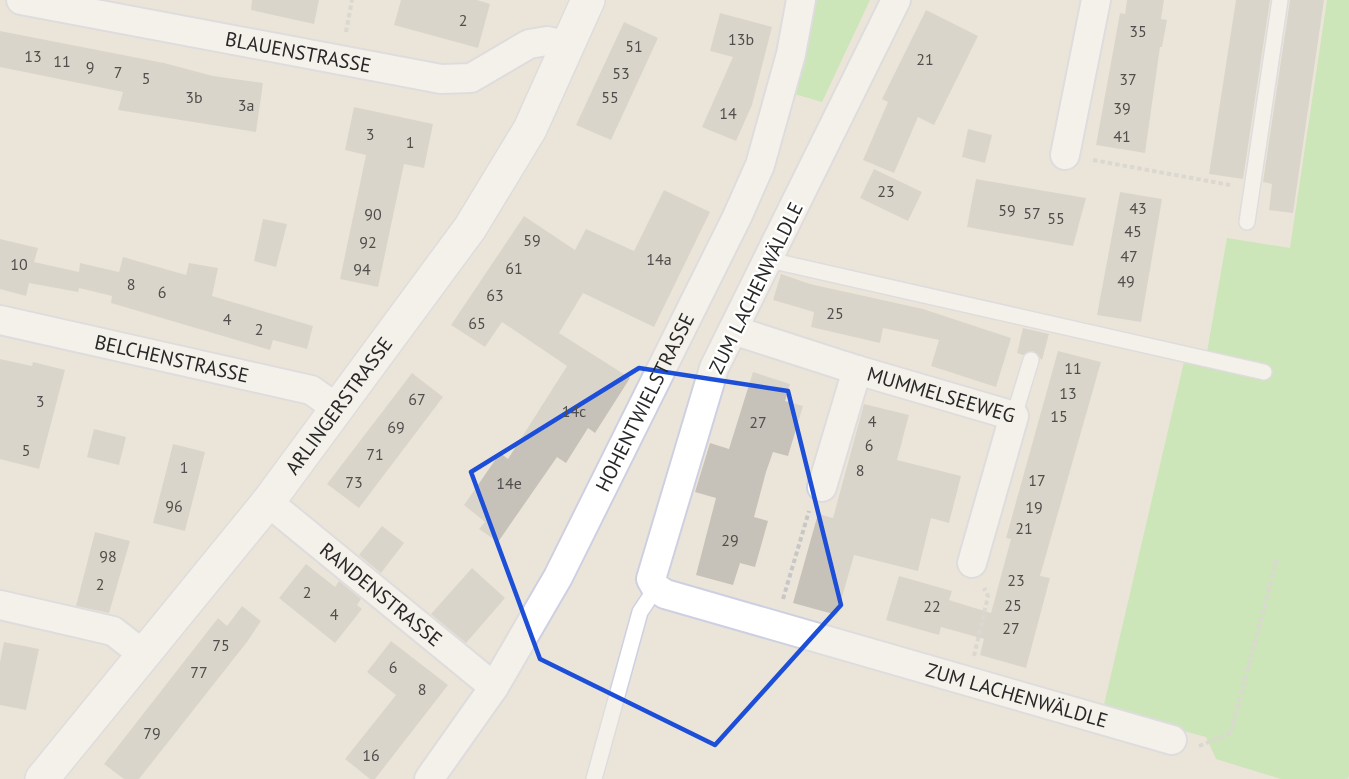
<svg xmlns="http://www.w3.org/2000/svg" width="1349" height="779" font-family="'PT Sans',sans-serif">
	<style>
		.green { fill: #a6e492 }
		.building { fill: #c6c2b9 }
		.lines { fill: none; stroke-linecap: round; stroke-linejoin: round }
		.service-casing { stroke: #ced0e2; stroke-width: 18 }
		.minor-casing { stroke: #ced0e2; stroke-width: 32 }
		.secondary-casing { stroke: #ced0e2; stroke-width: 36 }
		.path { stroke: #c7c7c7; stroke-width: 4; stroke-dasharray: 4.5 3; stroke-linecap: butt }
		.service { stroke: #fff; stroke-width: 15 }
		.minor { stroke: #fff; stroke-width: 28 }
		.secondary { stroke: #fff; stroke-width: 33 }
		.marked { fill: none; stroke: #1d4ed8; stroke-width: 4.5; stroke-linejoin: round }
		.labels { text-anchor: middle; stroke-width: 5; stroke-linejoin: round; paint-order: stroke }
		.number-label { font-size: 16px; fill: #504e4c }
		.street-label { font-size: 20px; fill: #282828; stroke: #fff }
	</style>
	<rect width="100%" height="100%" fill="#ebe5d9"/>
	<g class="green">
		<path d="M813 0H870L822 102 791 93Z"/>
		<path d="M1327 0H1349V776L1348 779H1281L1216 759 1206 737 1103 709 1187 349 1207 352 1227 238 1290 248Z"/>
	</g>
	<g class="building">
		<path d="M252 0H319L314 24 251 10Z"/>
		<path d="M401 0H477L490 4 478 48 394 25Z"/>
		<path d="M1127 0H1164L1161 19 1167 20 1162 47H1160L1145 153 1096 145 1120 13 1125 14Z"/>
		<path d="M1236 0H1270L1243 179 1209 174Z"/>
		<path d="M1290 0H1324L1293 213 1269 210 1272 184 1263 182Z"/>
		<path d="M926 10 978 36 934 125 918 117 894 173 863 160 888 102 882 99Z"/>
		<path d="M720 13 772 27 752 105 736 141 702 127 733 57 710 51Z"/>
		<path d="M624 22 658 38 611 140 576 125Z"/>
		<path d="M0 31 164 63 213 76 263 83 256 132 118 110 123 92 0 67Z"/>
		<path d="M354 107 433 124 424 168 404 164 378 287 340 279 366 155 345 150Z"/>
		<path d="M968 129 992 135 985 163 962 157Z"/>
		<path d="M874 169 922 192 908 221 860 198Z"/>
		<path d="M976 179 1086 198 1073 246 967 227Z"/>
		<path d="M664 190 710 212 654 327 583 293 559 333 630 378 595 433 588 428 566 463 557 457 498 542 479 529 485 522 464 505 500 453 508 459 567 366 502 322 485 347 451 325 524 216 575 250 586 229 634 251Z"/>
		<path d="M1120 192 1162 199 1141 322 1097 315Z"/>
		<path d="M263 219 287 224 276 267 254 261Z"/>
		<path d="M0 239 38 248 34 262 79 272 80 263 119 272 123 257 186 275 189 263 218 268 212 296 313 326 307 349 273 340 270 350 111 303 112 296 79 288 78 292 29 283 26 296 0 289Z"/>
		<path d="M781 274 810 284 923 309 1011 338 996 387 931 366 939 340 883 328 880 343 811 327 814 312 773 300Z"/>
		<path d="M1023 328 1049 334 1042 360 1033 351 1023 355 1017 353Z"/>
		<path d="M1058 351 1101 362 1040 576 1050 578 1026 668 980 655 984 639 941 627 939 635 886 620 899 576 952 591 949 600 991 613 1011 539 1006 538Z"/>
		<path d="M0 359 32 366 33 362 65 370 39 469 0 459Z"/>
		<path d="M753 372 790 384 785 401 803 406 788 456 773 452 766 472 754 517 768 521 755 567 740 563 733 585 696 575 716 498 695 492 710 443 729 449Z"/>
		<path d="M412 373 443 397 359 508 327 484Z"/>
		<path d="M864 404 909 415 897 460 961 476 949 523 931 518 918 571 854 555 837 615 793 603 818 514 833 518Z"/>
		<path d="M94 429 126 437 119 465 87 457Z"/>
		<path d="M173 444 205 452 185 531 153 523Z"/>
		<path d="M382 526 404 543 381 573 359 555Z"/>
		<path d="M95 532 130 541 109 613 76 606Z"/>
		<path d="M306 564 335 587 339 581 361 599 357 605 362 609 335 643 279 598Z"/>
		<path d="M472 568 505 598 466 643 431 614Z"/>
		<path d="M242 606 261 621 247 642 139 779H124L104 764 218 618 227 626Z"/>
		<path d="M391 641 448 685 375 779H370L345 759 396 695 367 672Z"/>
		<path d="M4 642 39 649 26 710 0 705V662Z"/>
	</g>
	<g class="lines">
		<g class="service-casing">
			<g id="service">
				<path d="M1247 222 1280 0"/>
				<path d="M769 260 1264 372"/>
				<path d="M1014 416 1031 360"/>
				<path d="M594 779 640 612 656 588"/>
			</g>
		</g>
		<g class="minor-casing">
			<g id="minor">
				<path id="s1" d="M21 0 441 79 471 78 529 44 547 41 569 46"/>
				<path id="s2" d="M896 0 714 368 651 579 656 588 665 594 1172 740"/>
				<path d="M1065 155 1096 0"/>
				<path id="s3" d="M0 320 311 390 338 409"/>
				<path id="s4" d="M733 330 857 370 1014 416 972 563"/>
				<path d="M822 487 857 370"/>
				<path id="s5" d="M268 502 494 687"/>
				<path d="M0 605 113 631 144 655"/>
				<path id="s6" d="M429 779 494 687 558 577 737 217 760 165 791 54 801 0"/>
			</g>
		</g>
		<g class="secondary-casing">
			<g id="secondary">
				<path id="s7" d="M42 779 268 502 470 228 530 129 588 0"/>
			</g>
		</g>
		<g class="path">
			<path d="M346 32 352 0"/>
			<path d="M1093 160 1230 185"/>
			<path d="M783 599 809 511"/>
			<path d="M974 656 988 596 984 588"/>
			<path d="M1199 746 1231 733 1277 558"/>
		</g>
		<use href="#service" class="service"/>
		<use href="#minor" class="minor"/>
		<use href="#secondary" class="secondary"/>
	</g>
	<path d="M0 0H1349V779H0ZM639 368 788 391 841 605 715 745 540 659 471 472Z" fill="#ebe5d9" fill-opacity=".55" fill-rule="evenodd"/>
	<path class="marked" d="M639 368 788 391 841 605 715 745 540 659 471 472Z"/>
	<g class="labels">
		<g class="number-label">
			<text x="463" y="26">2</text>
			<text x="1138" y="37">35</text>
			<text x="741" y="45">13b</text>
			<text x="634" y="52">51</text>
			<text x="33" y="62">13</text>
			<text x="925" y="65">21</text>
			<text x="62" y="67">11</text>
			<text x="90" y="73">9</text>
			<text x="118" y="78">7</text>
			<text x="621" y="79">53</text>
			<text x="146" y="84">5</text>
			<text x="1128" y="85">37</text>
			<text x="194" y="103">3b</text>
			<text x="610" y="103">55</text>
			<text x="246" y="111">3a</text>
			<text x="1122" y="114">39</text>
			<text x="728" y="119">14</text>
			<text x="370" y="140">3</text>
			<text x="1122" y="142">41</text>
			<text x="410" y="148">1</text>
			<text x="886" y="197">23</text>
			<text x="1138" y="214">43</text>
			<text x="1007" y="216">59</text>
			<text x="1032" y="219">57</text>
			<text x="373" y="220">90</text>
			<text x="1056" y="224">55</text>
			<text x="1133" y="237">45</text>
			<text x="532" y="246">59</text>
			<text x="368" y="248">92</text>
			<text x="1129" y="262">47</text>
			<text x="659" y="265">14a</text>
			<text x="19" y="270">10</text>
			<text x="514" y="274">61</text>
			<text x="362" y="275">94</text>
			<text x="1126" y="287">49</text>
			<text x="131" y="290">8</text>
			<text x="162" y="298">6</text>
			<text x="495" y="301">63</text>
			<text x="835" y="319">25</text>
			<text x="227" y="325">4</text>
			<text x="477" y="329">65</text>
			<text x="259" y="335">2</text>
			<text x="1073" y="374">11</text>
			<text x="1068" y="399">13</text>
			<text x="417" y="405">67</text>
			<text x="40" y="407">3</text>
			<text x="574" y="417">14c</text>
			<text x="1059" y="422">15</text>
			<text x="872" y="427">4</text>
			<text x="758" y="428">27</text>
			<text x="396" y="433">69</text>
			<text x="869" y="451">6</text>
			<text x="26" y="456">5</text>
			<text x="375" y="460">71</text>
			<text x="184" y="473">1</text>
			<text x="860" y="476">8</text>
			<text x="1037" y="486">17</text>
			<text x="354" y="488">73</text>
			<text x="509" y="489">14e</text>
			<text x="174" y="512">96</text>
			<text x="1034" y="513">19</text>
			<text x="1024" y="534">21</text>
			<text x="730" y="546">29</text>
			<text x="108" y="562">98</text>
			<text x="1016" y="586">23</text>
			<text x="100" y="590">2</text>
			<text x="307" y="598">2</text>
			<text x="1013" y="611">25</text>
			<text x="932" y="612">22</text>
			<text x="334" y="620">4</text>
			<text x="1011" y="634">27</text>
			<text x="221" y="651">75</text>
			<text x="393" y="673">6</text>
			<text x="199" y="678">77</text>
			<text x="422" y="695">8</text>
			<text x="152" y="739">79</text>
			<text x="371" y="761">16</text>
		</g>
		<g class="street-label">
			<text dy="7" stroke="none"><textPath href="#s1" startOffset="282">BLAUENSTRASSE</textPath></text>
			<text transform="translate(756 288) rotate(-64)" y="7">ZUM LACHENWÄLDLE</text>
			<text dy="7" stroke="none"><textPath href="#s3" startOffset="176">BELCHENSTRASSE</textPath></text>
			<text dy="7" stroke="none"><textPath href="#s4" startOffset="218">MUMMELSEEWEG</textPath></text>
			<text dy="7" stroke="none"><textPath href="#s6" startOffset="435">HOHENTWIELSTRASSE</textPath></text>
			<text dy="7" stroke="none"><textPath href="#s7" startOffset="477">ARLINGERSTRASSE</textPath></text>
			<text dy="7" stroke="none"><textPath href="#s5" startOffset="146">RANDENSTRASSE</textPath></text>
			<text dy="7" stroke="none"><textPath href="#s2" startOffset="1018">ZUM LACHENWÄLDLE</textPath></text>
		</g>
	</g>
</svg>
